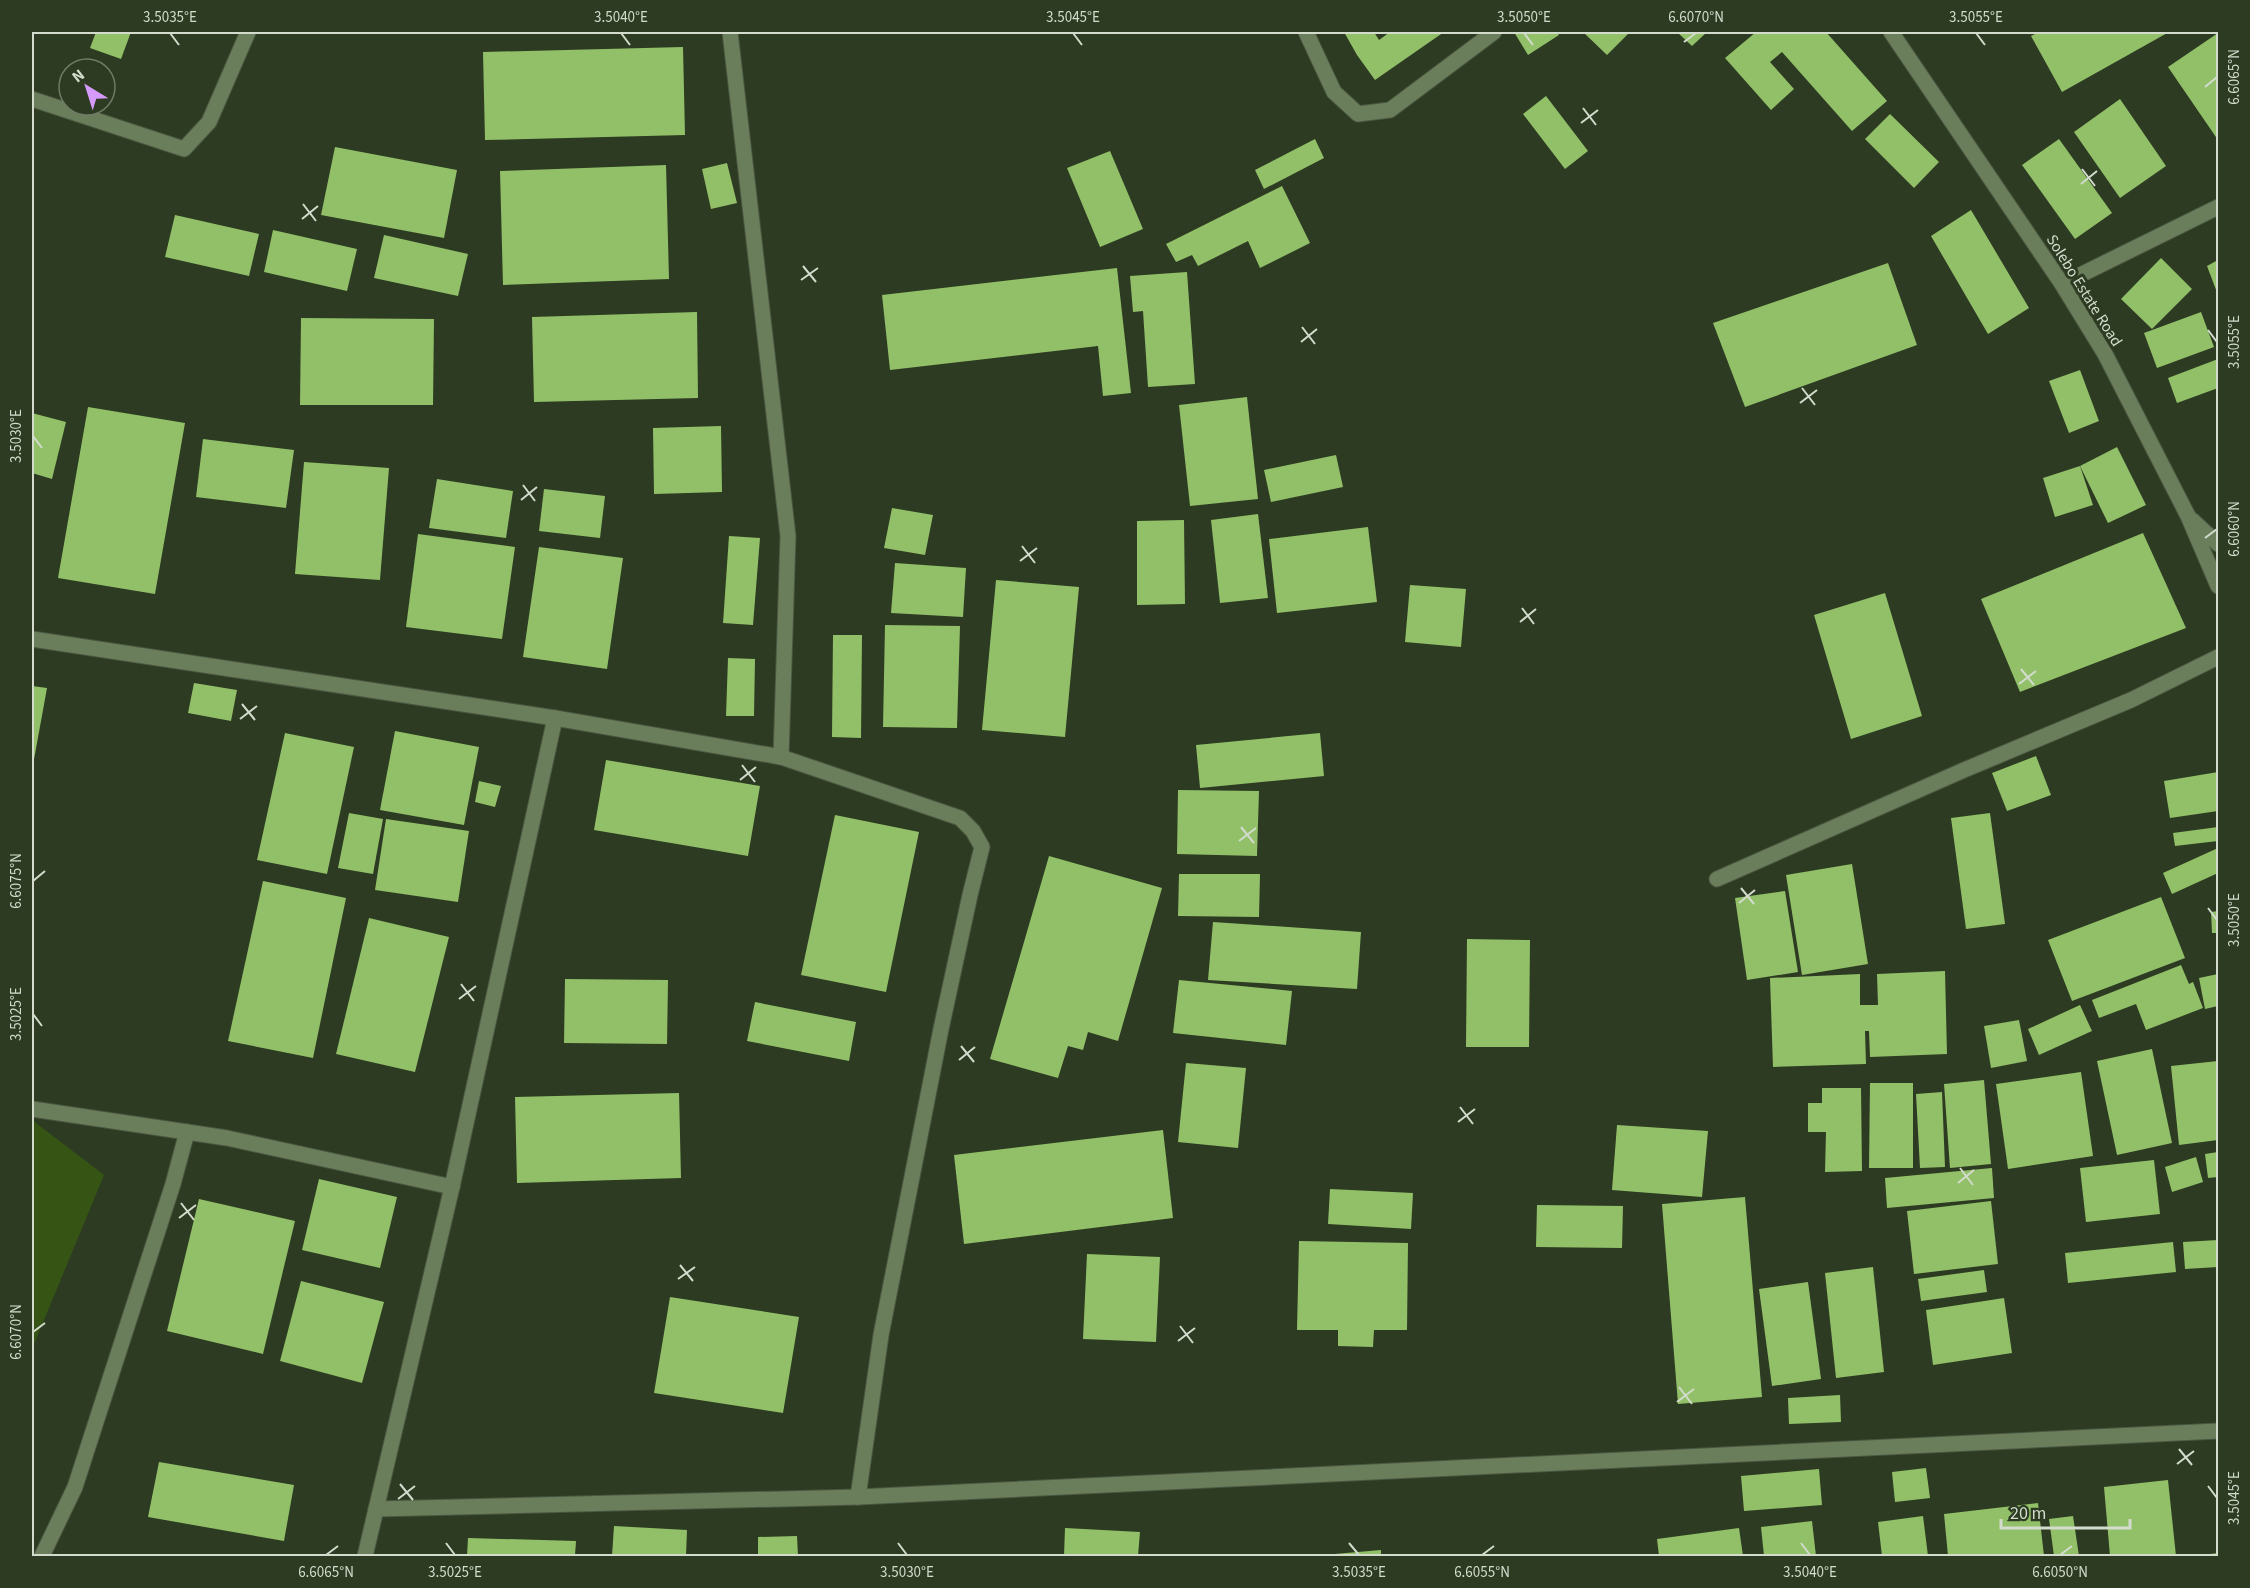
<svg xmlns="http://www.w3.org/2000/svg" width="2250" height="1588" font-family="'Source Sans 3',sans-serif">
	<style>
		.green { fill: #365515 }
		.building { fill: #92c069 }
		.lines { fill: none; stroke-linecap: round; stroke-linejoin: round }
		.minor-casing { stroke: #4b5841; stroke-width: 17 }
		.minor { stroke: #6b7e5b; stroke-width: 15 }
		.ticks { fill: none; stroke: #d2dbcc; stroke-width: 2 }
		.labels { text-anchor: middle; stroke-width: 6; stroke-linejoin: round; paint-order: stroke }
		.street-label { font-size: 16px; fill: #d2dbcc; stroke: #2d3b22 }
		.neatline { fill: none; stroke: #d2dbcc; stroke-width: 2 }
		.ticks-label { font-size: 15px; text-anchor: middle; fill: #d2dbcc }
	</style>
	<rect width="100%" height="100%" fill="#2d3b22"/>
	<path class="green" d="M32 1120 104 1175 32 1349Z"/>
	<g class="building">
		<path d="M96 32H131L121 59 90 48Z"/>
		<path d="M1344 32H1374L1379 40 1390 32H1444L1375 80 1357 55Z"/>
		<path d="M1514 32H1557L1559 35 1528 55Z"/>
		<path d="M1583 32H1630L1607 55Z"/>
		<path d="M1677 32H1707L1692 46Z"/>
		<path d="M1756 32H1826L1887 101 1852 131 1782 52 1770 62 1794 89 1771 110 1725 58Z"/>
		<path d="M2039 32H2169L2062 92 2031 36Z"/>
		<path d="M2218 33V140L2168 67Z"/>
		<path d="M683 47 685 135 485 140 483 52Z"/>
		<path d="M1546 96 1588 151 1565 169 1523 114Z"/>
		<path d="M2120 99 2166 166 2120 198 2074 132Z"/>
		<path d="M1890 114 1939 162 1914 188 1865 139Z"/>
		<path d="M1315 139 1324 158 1264 189 1255 170Z"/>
		<path d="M2059 139 2112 213 2075 239 2022 165Z"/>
		<path d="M335 147 457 170 444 238 321 215Z"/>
		<path d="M1110 151 1143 229 1100 247 1067 168Z"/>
		<path d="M727 163 737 203 711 209 702 169Z"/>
		<path d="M666 165 669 279 503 285 500 171Z"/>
		<path d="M1282 186 1310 243 1260 268 1248 241 1198 266 1192 255 1176 262 1166 244Z"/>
		<path d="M1971 210 2029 308 1988 334 1931 236Z"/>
		<path d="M175 215 259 234 249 276 165 257Z"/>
		<path d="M273 230 357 249 347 291 264 272Z"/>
		<path d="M384 235 468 254 458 296 374 278Z"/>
		<path d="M2161 258 2192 289 2152 329 2121 299Z"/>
		<path d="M2218 260V295L2207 266Z"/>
		<path d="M1888 263 1917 345 1745 407 1713 323Z"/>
		<path d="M1117 268 1131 393 1103 396 1098 346 890 370 882 295Z"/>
		<path d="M1187 272 1195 384 1148 387 1143 311 1133 312 1130 276Z"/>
		<path d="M697 312 698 398 534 402 532 317Z"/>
		<path d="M2201 312 2214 347 2157 368 2144 333Z"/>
		<path d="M301 318 434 319 433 405H300Z"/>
		<path d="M2218 359V388L2177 403 2168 378Z"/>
		<path d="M2080 370 2099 421 2069 433 2049 381Z"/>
		<path d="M1247 397 1258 499 1190 506 1179 405Z"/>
		<path d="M88 407 185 423 155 594 58 578Z"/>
		<path d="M32 413 66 422 52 479 32 473Z"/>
		<path d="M721 426 722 492 654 494 653 428Z"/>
		<path d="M203 439 294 450 286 508 196 497Z"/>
		<path d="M2117 447 2146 505 2108 523 2080 466Z"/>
		<path d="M1336 455 1343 487 1271 502 1264 470Z"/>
		<path d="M304 462 389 468 380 580 295 574Z"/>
		<path d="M2080 466 2093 505 2055 517 2043 478Z"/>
		<path d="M437 479 513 491 506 538 429 528Z"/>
		<path d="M544 489 605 496 600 538 539 531Z"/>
		<path d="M892 508 933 515 925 555 884 548Z"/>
		<path d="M1258 514 1268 598 1220 603 1211 520Z"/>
		<path d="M1184 520 1185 604 1137 605V521Z"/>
		<path d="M1368 527 1377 602 1277 613 1269 539Z"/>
		<path d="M2143 533 2186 628 2020 692 1981 599Z"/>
		<path d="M418 534 515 547 502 639 406 627Z"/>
		<path d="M729 536 760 538 753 625 723 623Z"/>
		<path d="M539 547 623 558 607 669 523 657Z"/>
		<path d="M895 563 966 568 963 617 891 613Z"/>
		<path d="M996 580 1079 587 1065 737 982 730Z"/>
		<path d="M1410 585 1466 589 1461 647 1405 642Z"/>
		<path d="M1885 593 1922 716 1851 739 1814 615Z"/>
		<path d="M885 625 960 626 957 728 883 727Z"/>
		<path d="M833 635H862L861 738 832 737Z"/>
		<path d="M728 658 755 659 754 716H726Z"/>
		<path d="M194 683 237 690 231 721 188 713Z"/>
		<path d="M32 686 47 688 33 765H32Z"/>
		<path d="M395 731 479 747 464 825 380 810Z"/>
		<path d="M285 733 354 747 327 874 257 860Z"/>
		<path d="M1320 733 1324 776 1200 788 1196 745Z"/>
		<path d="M2036 756 2051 795 2007 811 1992 773Z"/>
		<path d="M606 760 760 786 748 856 594 830Z"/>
		<path d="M2218 772V811L2170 818 2164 781Z"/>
		<path d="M479 781 501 786 495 807 475 802Z"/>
		<path d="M1178 790 1259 791 1257 856 1177 854Z"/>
		<path d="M349 813 383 819 373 874 338 868Z"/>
		<path d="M1990 813 2005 924 1966 929 1951 818Z"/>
		<path d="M835 815 919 832 886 992 801 975Z"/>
		<path d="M386 819 469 831 458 902 375 890Z"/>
		<path d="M2218 827V841L2175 846 2173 833Z"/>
		<path d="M2218 848V873L2172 894 2163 873Z"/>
		<path d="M1049 856 1162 888 1118 1041 1088 1032 1083 1050 1068 1046 1058 1078 990 1059Z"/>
		<path d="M1852 864 1868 964 1802 975 1786 875Z"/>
		<path d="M1179 874H1260L1259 917 1178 916Z"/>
		<path d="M263 881 346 898 313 1058 228 1041Z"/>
		<path d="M1785 891 1798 972 1747 980 1735 898Z"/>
		<path d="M2161 897 2185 958 2072 1001 2048 940Z"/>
		<path d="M2218 911V933H2212L2211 912Z"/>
		<path d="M369 918 449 937 415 1072 336 1054Z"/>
		<path d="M1213 922 1361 932 1357 989 1208 980Z"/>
		<path d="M1467 939 1530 940 1529 1047H1466Z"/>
		<path d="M2181 965 2189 984 2193 982 2203 1008 2146 1030 2136 1004 2099 1018 2092 1000Z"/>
		<path d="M1945 971 1947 1054 1870 1057 1869 1031H1865L1866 1064 1773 1067 1770 978 1860 974V1005H1878L1877 974Z"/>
		<path d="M2218 974V1006L2205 1009 2199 978Z"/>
		<path d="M565 979 668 980 667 1044 564 1043Z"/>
		<path d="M1179 980 1292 991 1286 1045 1173 1033Z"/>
		<path d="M755 1002 856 1022 849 1061 747 1041Z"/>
		<path d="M2080 1005 2092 1031 2039 1055 2028 1029Z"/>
		<path d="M2019 1020 2027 1061 1991 1068 1984 1026Z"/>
		<path d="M2152 1049 2172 1143 2117 1155 2097 1061Z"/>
		<path d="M2218 1061V1140L2179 1145 2171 1066Z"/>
		<path d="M1186 1063 1246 1068 1238 1148 1178 1142Z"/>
		<path d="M2081 1072 2093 1156 2008 1169 1996 1084Z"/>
		<path d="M1984 1080 1991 1164 1950 1168 1944 1084Z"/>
		<path d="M1870 1083H1913V1168H1869Z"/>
		<path d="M1822 1088H1861L1862 1171 1825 1172 1826 1132H1808V1103H1822Z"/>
		<path d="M1942 1092 1945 1167 1920 1168 1916 1094Z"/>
		<path d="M679 1093 681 1178 517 1183 515 1097Z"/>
		<path d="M1617 1125 1708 1131 1702 1197 1612 1190Z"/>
		<path d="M1163 1130 1173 1218 964 1244 954 1155Z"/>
		<path d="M2218 1152V1177L2208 1178 2205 1154Z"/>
		<path d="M2196 1157 2203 1182 2172 1192 2165 1167Z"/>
		<path d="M2154 1160 2160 1214 2086 1222 2080 1168Z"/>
		<path d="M1992 1168 1994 1198 1887 1208 1885 1178Z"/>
		<path d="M319 1179 397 1197 380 1268 302 1250Z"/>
		<path d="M1330 1189 1413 1193 1411 1229 1328 1224Z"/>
		<path d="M1745 1197 1762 1397 1678 1404 1662 1204Z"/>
		<path d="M199 1199 295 1221 263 1354 167 1331Z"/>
		<path d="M1991 1201 1998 1264 1914 1274 1907 1211Z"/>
		<path d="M1537 1205 1623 1206 1622 1248 1536 1247Z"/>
		<path d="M2218 1240V1267L2185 1269 2183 1242Z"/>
		<path d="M1299 1241 1408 1243 1407 1330H1374L1373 1347 1338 1346V1330H1297Z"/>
		<path d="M2173 1242 2176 1272 2068 1283 2065 1253Z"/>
		<path d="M1087 1254 1160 1257 1156 1342 1083 1339Z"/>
		<path d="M1873 1267 1884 1372 1836 1378 1825 1273Z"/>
		<path d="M1984 1270 1987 1292 1921 1301 1918 1279Z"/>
		<path d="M301 1281 384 1302 362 1383 280 1361Z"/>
		<path d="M1808 1282 1821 1379 1772 1386 1759 1289Z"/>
		<path d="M670 1297 799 1317 783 1413 654 1393Z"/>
		<path d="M2004 1298 2012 1353 1933 1365 1926 1310Z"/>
		<path d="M1840 1395 1841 1422 1789 1424 1788 1398Z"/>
		<path d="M159 1462 294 1485 284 1541 148 1517Z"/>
		<path d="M1926 1468 1930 1498 1895 1502 1892 1472Z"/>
		<path d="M1819 1469 1822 1505 1744 1511 1741 1476Z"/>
		<path d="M2168 1480 2176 1556H2110L2104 1487Z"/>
		<path d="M2038 1503 2044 1556H1948L1944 1514Z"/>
		<path d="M1923 1516 1928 1556H1882L1878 1522Z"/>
		<path d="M2073 1516 2079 1556H2054L2049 1519Z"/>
		<path d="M1812 1521 1816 1556H1764L1761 1527Z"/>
		<path d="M614 1526 687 1530 686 1556H612Z"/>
		<path d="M1065 1528 1140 1532 1138 1556H1064Z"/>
		<path d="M1739 1528 1743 1556H1659L1657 1539Z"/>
		<path d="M797 1536 798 1556H758V1537Z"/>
		<path d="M468 1538 576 1541 575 1556H467Z"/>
		<path d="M1381 1550V1556H1323V1555Z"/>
		<path d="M2218 1553V1556H2203V1555Z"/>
	</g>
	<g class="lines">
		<g class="minor-casing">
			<g id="minor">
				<path d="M730 32 788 536 781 757"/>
				<path d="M1306 32 1334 92 1358 114 1390 110 1494 32"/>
				<path d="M1891 32 2062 284 2105 354 2188 516 2218 586"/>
				<path d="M32 99 184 149 209 122 248 32"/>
				<path d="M2062 284 2218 207"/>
				<path d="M2192 520 2218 544"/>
				<path d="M32 639 555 718 781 757 960 818 973 831 982 847 970 895 941 1029 881 1335 858 1497"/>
				<path d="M1717 879 1964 770 2131 700 2218 657"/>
				<path d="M32 1109 187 1132"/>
				<path d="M376 1509 858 1497 2218 1431"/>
				<path d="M42 1556 75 1487 173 1184 187 1132 227 1138 452 1187"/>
				<path d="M365 1556 452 1187 555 718"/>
			</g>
		</g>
		<use href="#minor" class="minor"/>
	</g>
	<path class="ticks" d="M170 33 179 45M621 33 630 45M1073 33 1082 45M1524 33 1533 45M1976 33 1985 45M1684 42 1696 33M2205 87 2217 77M1583 108 1596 125M1581 123 1598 110M2082 169 2095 186M2081 184 2097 171M303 204 316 221M302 219 318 206M803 266 816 282M801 280 818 268M1302 327 1315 344M2208 330 2217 342M1301 342 1317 329M1802 388 1815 405M1800 403 1817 390M33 436 42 448M523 485 535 501M521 500 537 487M2205 538 2217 529M1022 546 1035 563M1020 561 1037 548M1522 608 1534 624M1520 622 1536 609M2021 669 2034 685M2019 684 2036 671M242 704 255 720M240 719 257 706M742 765 755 782M740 780 756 767M1241 827 1254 843M1239 841 1256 828M33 881 45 871M1741 888 1754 904M1739 903 1755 890M2208 908 2217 920M461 984 474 1001M459 999 476 986M33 1014 42 1026M961 1046 974 1062M959 1060 975 1047M1460 1107 1473 1124M1458 1122 1475 1109M1960 1168 1973 1185M1958 1183 1974 1170M181 1203 194 1220M179 1218 196 1205M680 1265 693 1281M678 1279 695 1267M1180 1326 1193 1343M33 1332 45 1323M1178 1341 1195 1328M1679 1387 1692 1404M1677 1402 1694 1389M2179 1449 2192 1465M2177 1464 2194 1451M400 1484 413 1500M2208 1486 2217 1498M398 1499 415 1486M446 1543 455 1555M898 1543 907 1555M1349 1543 1359 1555M1801 1543 1810 1555M326 1555 338 1546M1482 1555 1494 1546M2060 1555 2072 1546"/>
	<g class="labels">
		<g class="street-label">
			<text transform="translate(2085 290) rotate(58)" y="6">Solebo Estate Road</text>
		</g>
	</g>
	<rect width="2250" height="1588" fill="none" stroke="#2d3b22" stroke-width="66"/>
	<g transform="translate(87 87) rotate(322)"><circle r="28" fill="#2d3b22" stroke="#6f7b66" stroke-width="1.5"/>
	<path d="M0-4.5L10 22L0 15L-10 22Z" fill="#d69bfa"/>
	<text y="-9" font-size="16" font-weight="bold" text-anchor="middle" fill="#d2dbcc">N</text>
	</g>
	<path d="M2001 1519v9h129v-9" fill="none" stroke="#d2dbcc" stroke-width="3"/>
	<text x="2010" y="1519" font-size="18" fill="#d2dbcc" stroke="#2d3b22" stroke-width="4.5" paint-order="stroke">20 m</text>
	<rect x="33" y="33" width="2184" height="1522" class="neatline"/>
	<g class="ticks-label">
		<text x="170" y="22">3.5035°E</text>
		<text x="621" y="22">3.5040°E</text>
		<text x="1073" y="22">3.5045°E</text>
		<text x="1524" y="22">3.5050°E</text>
		<text x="1696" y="22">6.6070°N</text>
		<text x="1976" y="22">3.5055°E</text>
		<text transform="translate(2234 77) rotate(-90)" y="5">6.6065°N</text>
		<text transform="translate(2234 342) rotate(-90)" y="5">3.5055°E</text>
		<text transform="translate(16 436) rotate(-90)" y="5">3.5030°E</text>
		<text transform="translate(2234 529) rotate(-90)" y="5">6.6060°N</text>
		<text transform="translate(16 881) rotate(-90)" y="5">6.6075°N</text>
		<text transform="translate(2234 920) rotate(-90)" y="5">3.5050°E</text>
		<text transform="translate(16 1014) rotate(-90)" y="5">3.5025°E</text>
		<text transform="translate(16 1332) rotate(-90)" y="5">6.6070°N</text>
		<text transform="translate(2234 1498) rotate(-90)" y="5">3.5045°E</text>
		<text x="326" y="1577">6.6065°N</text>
		<text x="455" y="1577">3.5025°E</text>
		<text x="907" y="1577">3.5030°E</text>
		<text x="1359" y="1577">3.5035°E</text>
		<text x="1482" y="1577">6.6055°N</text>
		<text x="1810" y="1577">3.5040°E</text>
		<text x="2060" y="1577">6.6050°N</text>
	</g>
</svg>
